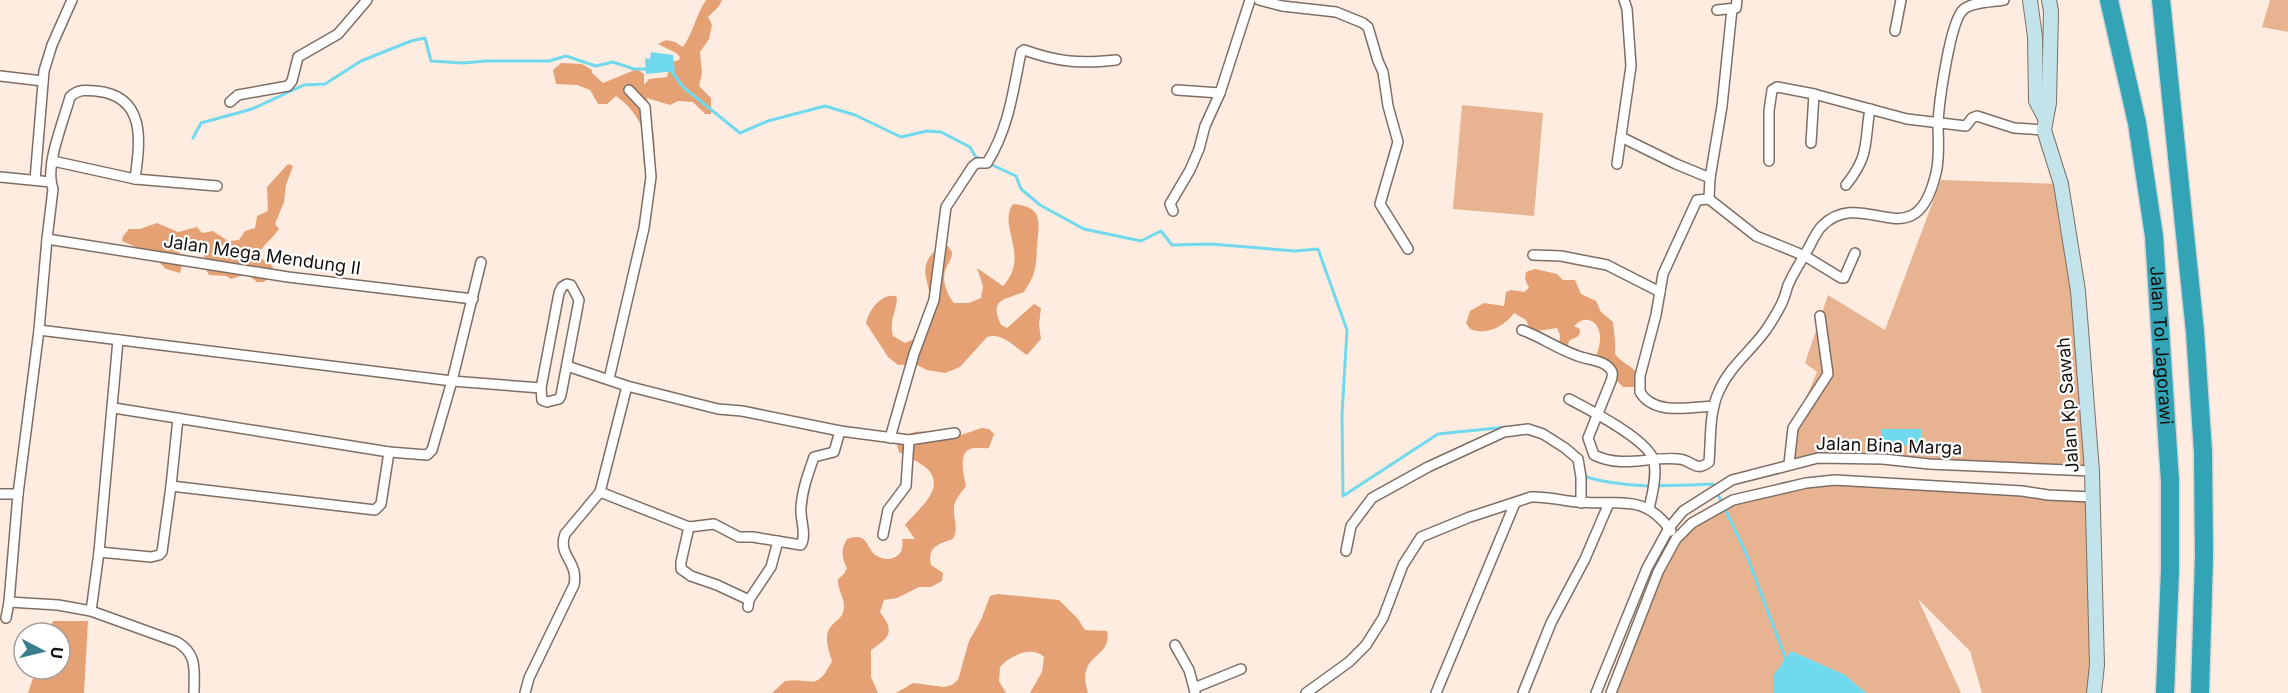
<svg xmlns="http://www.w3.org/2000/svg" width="2288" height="693" font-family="Inter,sans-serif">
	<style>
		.green { fill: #e7b391 }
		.forest { fill: #e5a173 }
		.water { fill: #70d9ed }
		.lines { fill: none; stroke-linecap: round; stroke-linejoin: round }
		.stream { stroke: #70d9ed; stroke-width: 3 }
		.street-casing { stroke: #7e6e64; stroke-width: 12 }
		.secondary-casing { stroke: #7e6e64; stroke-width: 16 }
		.highway-casing { stroke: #d5d4d3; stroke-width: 21 }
		.street { stroke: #fff; stroke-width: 9 }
		.secondary { stroke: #c2e3e9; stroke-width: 14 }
		.highway { stroke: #33a3b6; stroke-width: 18 }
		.labels { text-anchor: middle; stroke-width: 4.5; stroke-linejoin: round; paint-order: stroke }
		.street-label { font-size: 18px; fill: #16100c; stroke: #fff }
	</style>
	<rect width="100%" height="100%" fill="#feece0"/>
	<g class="green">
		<path d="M2270 0H2288V32L2262 27Z"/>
		<path d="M1462 105 1543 113 1534 216 1453 209Z"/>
		<path d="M1941 180 2061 184 2092 471 1853 458 1789 464 1793 428 1817 372 1805 363 1828 295 1885 330Z"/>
		<path d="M1806 483 2092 497 2094 693H1982L1970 651 1918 599 1961 693H1866L1845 675 1791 651 1774 676V693H1610L1676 539 1733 500Z"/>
	</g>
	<g class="forest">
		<path d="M706 0H722L719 6 708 17 712 25 709 39 700 52 702 73 699 86 711 98V114H705L693 102 678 101 670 105 647 98 654 137 655 157 646 172C641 161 645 151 644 139 643 121 629 105 616 96L607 104H598L590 90 577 85 556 84 553 70 561 63 582 64 592 70V73L603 83 637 69 644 74V85L649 79 667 77 671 62 679 60 680 57 676 53 658 44 666 40 675 42 683 47C693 33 696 15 706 0Z"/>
		<path d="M288 164 293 166 286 185 284 202 275 224 279 229C272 239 261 247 257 257L269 262 273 267 271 274 264 282H257L247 274 231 279 226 276 209 275 205 268 204 251 188 246 179 251 182 265 180 273 166 269 157 260 142 255 138 248 122 241 123 236 129 229H140L157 223 178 232 197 227 202 233 213 231 228 241 239 240 245 231 255 228 257 216 268 211 267 187Z"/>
		<path d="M1013 204C1046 207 1038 224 1037 248 1036 267 1036 274 1024 292 1003 300 989 299 1001 325L1007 328 1034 304 1041 308 1039 325 1041 339 1027 355C1015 348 1003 332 987 337L960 367 945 373 927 370 915 364 898 365 888 357 866 323C869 310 881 293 896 296 900 305 888 318 893 336L905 343 916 338C919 331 919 322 923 316 927 311 929 311 930 304 932 285 917 271 932 254 936 249 940 246 948 246L952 252C952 260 947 264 945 271 942 281 947 295 954 303H969L981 298 983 286 977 268 1003 286C1031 256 997 226 1013 204Z"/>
		<path d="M1535 269 1557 274 1563 280H1575L1581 294 1596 301 1601 312 1613 322C1614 333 1616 342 1615 354 1626 368 1641 366 1638 387H1623L1596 359C1597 352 1600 346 1600 339 1601 322 1586 313 1574 326L1580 329C1580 339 1575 336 1569 341L1567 349 1559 346 1560 335 1557 328 1531 332 1526 320 1514 313C1505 326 1486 336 1470 329L1466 323 1470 311 1484 303 1504 306 1506 292 1511 290 1524 292 1529 288 1525 279 1526 272Z"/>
		<path d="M982 428 989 429 994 434 989 448C983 449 975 447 970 449 958 453 964 477 966 486 961 493 954 500 954 508 953 520 959 527 953 539 939 544 927 546 931 565L943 573 942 581 931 587H919L897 598 884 600 880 612C895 632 890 637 871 650V677L878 693H772L785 681C812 677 816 693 832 661 816 617 844 628 844 606 844 596 837 589 838 579L844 574 847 568C841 557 841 549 847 539 852 537 857 536 862 538 868 542 869 549 874 554 888 565 906 557 902 539H915L905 525C918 509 950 486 924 466 916 460 907 457 899 452L897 445C913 420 938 438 959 435 967 434 974 430 982 428Z"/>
		<path d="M998 594 1059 600 1078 619 1085 630 1107 631C1113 660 1075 652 1088 693H1030L1042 672 1044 657C1032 645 1009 656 1000 667L999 681 1006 693H896L913 683 944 687 952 685 958 680 969 641 981 620 990 596Z"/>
		<path d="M53 621H88L84 693H28L36 669H60V633H48Z"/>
	</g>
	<g class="water">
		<path d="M651 52 673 55 675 71 646 74 645 58 650 59Z"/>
		<path d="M1921 429V445L1882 446V429Z"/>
		<path d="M1791 651 1845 675 1866 693H1774L1773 676Z"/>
	</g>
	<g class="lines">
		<g class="stream">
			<path d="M670 69 683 87 740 133 768 121 825 106 855 115 901 137 927 131 941 132 970 147 975 156 982 160"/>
			<path d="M193 138 201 123 252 109 304 85 325 84 361 61 411 41 425 38 431 61 463 63 486 61H549L566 56 596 66 613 62 634 69H649"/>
			<path d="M988 163 1016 176 1021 189 1040 205 1084 229 1141 241 1161 231 1172 245 1211 244 1295 251 1318 249 1347 330 1342 414 1343 496 1438 434 1507 427"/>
			<path d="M1584 471 1586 477C1627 489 1671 486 1713 484L1745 551 1787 662"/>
		</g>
		<g class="street-casing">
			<g id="street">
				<path d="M1259 0 1282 6 1336 12 1363 23 1368 27 1378 61 1383 72 1388 106 1398 142 1380 204 1408 249"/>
				<path d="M1717 10 1736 8 1737 0"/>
				<path d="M1895 31 1901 0"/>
				<path d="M0 76 43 81"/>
				<path d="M1177 90 1220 93"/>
				<path d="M1814 94 1907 119 1966 126 1972 118 1977 116 2014 128 2044 130"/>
				<path d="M230 102 238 95 288 86 292 81 298 57 338 34 367 0"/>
				<path d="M1621 137 1676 164 1710 178 1722 106 1732 9"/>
				<path d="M53 161 135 179 217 186"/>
				<path d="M1769 161V111L1772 90 1777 87 1814 94 1811 143"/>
				<path d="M1617 164 1631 66 1627 9 1624 0"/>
				<path d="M0 177 51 182"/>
				<path d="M1710 178 1709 199 1756 236 1805 256 1841 278H1844L1855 253"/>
				<path d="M35 180 44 71 52 45 72 0"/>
				<path d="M1846 185C1870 155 1864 144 1870 109"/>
				<path d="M1709 199 1697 200 1663 274 1656 315 1640 376V392C1654 416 1691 407 1714 406"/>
				<path d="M1173 211 1170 204 1190 170 1199 149 1205 126 1220 93 1250 0"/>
				<path d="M47 239 288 277 473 299"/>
				<path d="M1533 255 1561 256 1607 265 1660 292"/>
				<path d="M567 284 571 285 579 300 561 395 559 399 547 402 542 400 541 388 559 293 562 287Z"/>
				<path d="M39 330 452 381 541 388"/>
				<path d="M1522 330C1541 337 1558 349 1578 356 1588 360 1607 360 1612 372 1613 375 1612 378 1611 381L1588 438 1594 455C1623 469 1649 456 1679 459 1692 460 1696 473 1709 462 1711 439 1709 412 1719 391 1730 366 1751 351 1766 330 1772 321 1780 309 1784 298 1786 293 1787 286 1790 281 1795 270 1802 260 1808 249 1812 242 1816 232 1822 226 1864 184 1915 263 1936 173 1940 157 1938 139 1938 123 1939 104 1950 19 1964 9 1973 2 1993 2 2004 0"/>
				<path d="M567 366 627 386 718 409 742 411 840 431 909 440 955 433"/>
				<path d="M609 379 644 228 651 177 645 107 629 90"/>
				<path d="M1569 399C1588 409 1651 441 1654 462 1657 476 1652 495 1649 509"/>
				<path d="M114 408 389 452 427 455 432 450 452 381 481 262"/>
				<path d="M890 438 914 354 934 300 946 207 973 166 977 163H987C1009 128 1013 91 1021 52L1024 50C1058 62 1080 64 1116 60"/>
				<path d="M1789 464 1793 428 1828 374 1820 316"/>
				<path d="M171 486 375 510 381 504 389 452"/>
				<path d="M600 492 689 527 714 524 739 537H753L801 545C807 535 800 519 801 508 802 490 808 474 814 457L834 452 840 431"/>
				<path d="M0 494H18"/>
				<path d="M689 527 681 562V569L691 576 717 585 749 600"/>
				<path d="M883 535 888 510 906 486 909 440"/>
				<path d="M1346 551 1351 526 1372 498 1428 467 1504 432 1528 429 1543 434 1565 448 1578 459 1581 477V503"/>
				<path d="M99 552 151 557 159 555 162 552 171 486 178 418"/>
				<path d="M9 602 58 605 91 611 177 642C198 654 194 671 194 693"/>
				<path d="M748 607 749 600 771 567 778 541"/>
				<path d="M91 611 99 552 118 340"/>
				<path d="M6 618 9 602 18 494 39 330 47 239 53 189C44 167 64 120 70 97 78 89 85 90 96 91 147 96 140 142 135 179"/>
				<path d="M1175 645 1189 670 1194 688"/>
				<path d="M525 693 529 678 574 585C579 561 557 556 565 534L600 492 627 386"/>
				<path d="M1195 693 1194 688 1241 669"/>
				<path d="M1306 693 1349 662 1366 645 1383 618 1403 565 1421 537 1470 517 1531 497C1547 496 1563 501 1578 502 1618 506 1644 492 1671 531"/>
				<path d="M1436 693 1515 503"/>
				<path d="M1523 693 1551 623 1585 559 1609 503"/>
				<path d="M1596 693 1647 568 1669 528 1683 511 1732 480 1818 458 1883 459 1929 464 2092 471"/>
				<path d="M1611 693 1658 572 1676 539 1692 523 1733 500 1806 483 1835 480 2022 491 2048 495 2092 497"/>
			</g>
		</g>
		<g class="secondary-casing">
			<g id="secondary">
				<path d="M2030 0 2035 37 2036 101 2045 118"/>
				<path d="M2049 0 2051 11 2049 103 2044 130 2061 184 2078 291 2092 471 2097 665 2094 693"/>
			</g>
		</g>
		<g class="highway-casing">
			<g id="highway">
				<path id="s1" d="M2109 0 2137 123 2154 236 2170 481V570L2165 693"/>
				<path d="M2161 0 2195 332 2203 452 2204 556 2200 693"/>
			</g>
		</g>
		<use href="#street" class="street"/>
		<use href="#secondary" class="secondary"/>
		<use href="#highway" class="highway"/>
	</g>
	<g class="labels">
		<g class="street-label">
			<text transform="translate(262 255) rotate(8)" y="6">Jalan Mega Mendung II</text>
			<text dy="6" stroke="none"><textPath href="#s1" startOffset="350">Jalan Tol Jagorawi</textPath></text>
			<text transform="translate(2068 405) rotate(-94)" y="6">Jalan Kp Sawah</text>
			<text transform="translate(1889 446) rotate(2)" y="6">Jalan Bina Marga</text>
		</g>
	</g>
	<g transform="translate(42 651) rotate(97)"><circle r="28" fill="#ffffff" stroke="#a29f9e" stroke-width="1.5"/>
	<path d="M0-4.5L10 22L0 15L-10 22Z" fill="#387e8a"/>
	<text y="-9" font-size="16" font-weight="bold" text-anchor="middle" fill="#16100c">U</text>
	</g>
</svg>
